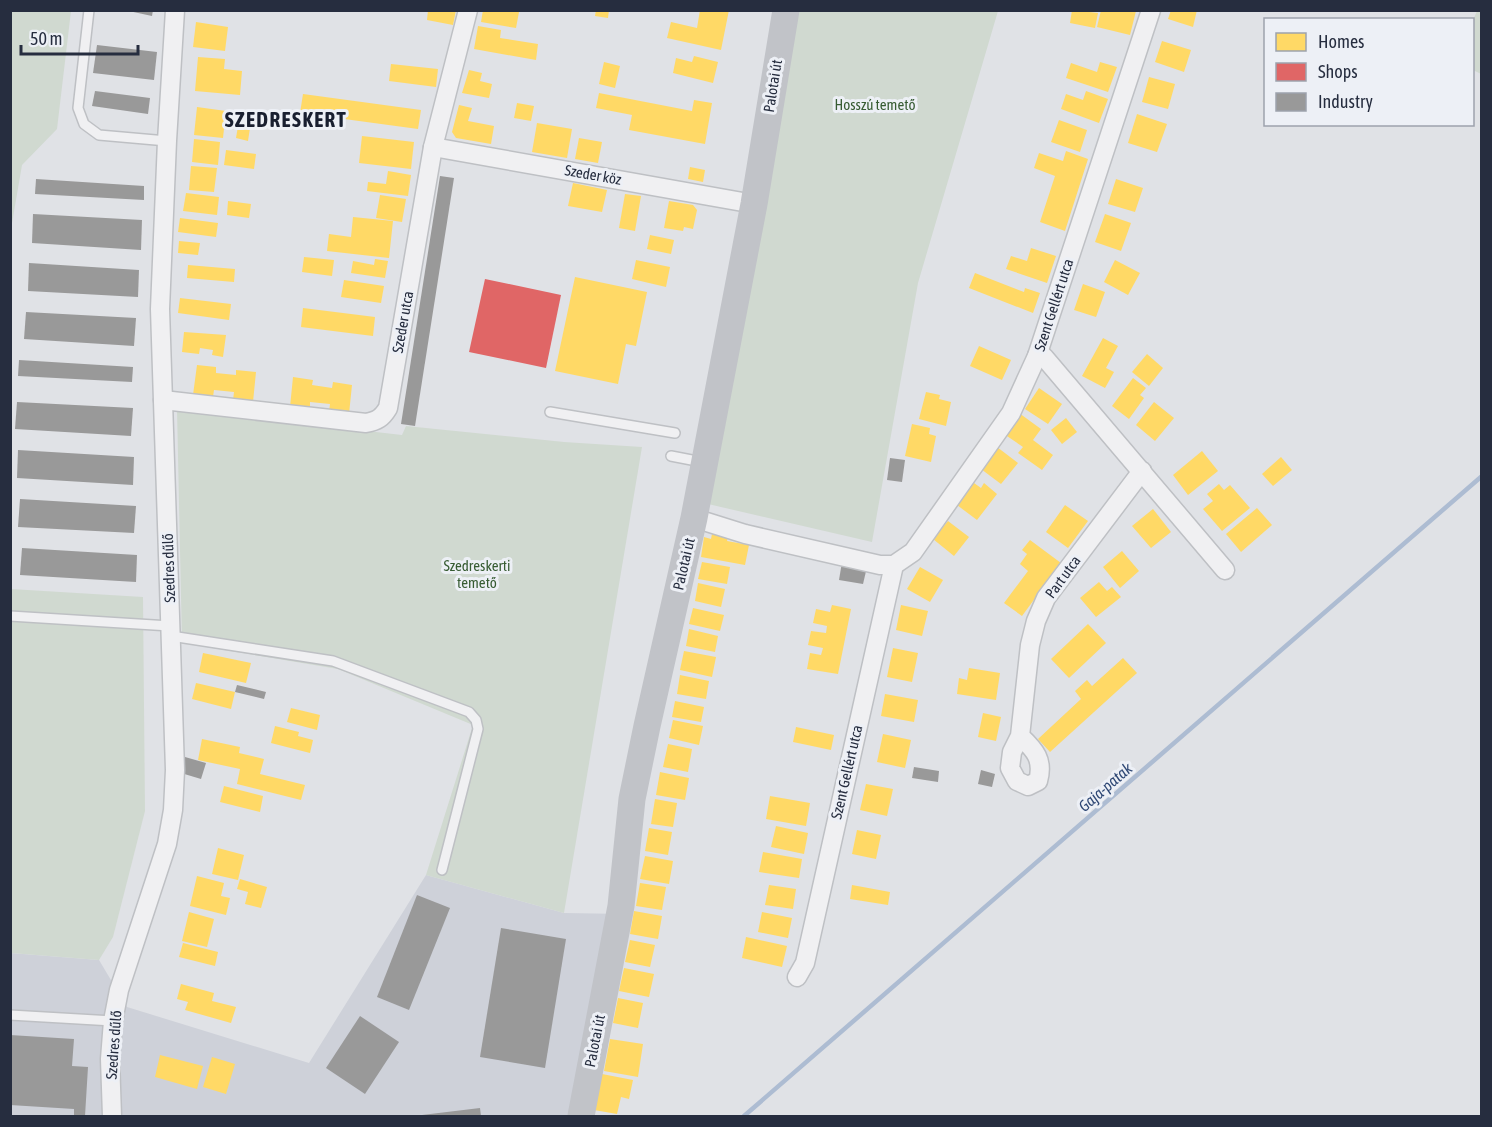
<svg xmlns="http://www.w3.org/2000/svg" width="1492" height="1127" font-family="'Asap Condensed',sans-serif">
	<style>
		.built { fill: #ced1d9 }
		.green { fill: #d0d9d0 }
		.homes { fill: #ffd966 }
		.shops { fill: #e06666 }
		.industry { fill: #999 }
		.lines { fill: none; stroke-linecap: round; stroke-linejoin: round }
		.stream { stroke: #adbcd2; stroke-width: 4.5 }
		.service-casing { stroke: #bec0c4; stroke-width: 12 }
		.minor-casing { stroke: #bec0c4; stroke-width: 21 }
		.service { stroke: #f0f0f2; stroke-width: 9 }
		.minor { stroke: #f0f0f2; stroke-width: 18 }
		.secondary { stroke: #c1c3c8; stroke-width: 27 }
		.labels { text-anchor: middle; stroke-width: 6; stroke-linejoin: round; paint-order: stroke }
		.street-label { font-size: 15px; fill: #262d3f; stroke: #edf0f6 }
		.park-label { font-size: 15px; fill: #375c33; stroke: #edf0f6 }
		.water-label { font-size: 16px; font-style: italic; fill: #2f4875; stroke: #edf0f6 }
		.district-label { font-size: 21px; font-weight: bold; letter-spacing: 1.5px; fill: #191f30; stroke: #edf0f6 }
	</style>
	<rect width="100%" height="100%" fill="#e0e2e6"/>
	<path class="built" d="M426 875 564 913 626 914 589 1116H11L10 953 99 960 127 1007 309 1063Z"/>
	<g class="green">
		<path d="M11 10 71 11 57 129 22 165 11 229Z"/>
		<path d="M799 11H998L918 283 872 542 708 504Z"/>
		<path d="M1477 11H1481V74L1473 70V20Z"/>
		<path d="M177 409 402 435 406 426 564 442 642 447 564 913 426 875 473 725 338 669 182 643Z"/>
		<path d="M11 589 143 597 145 811 113 937 99 960 11 953Z"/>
	</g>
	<g class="homes">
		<path d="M428 10H456L453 25 427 20Z"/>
		<path d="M483 10 519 12 516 28 481 22Z"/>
		<path d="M596 10H609L608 18 595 16Z"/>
		<path d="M700 10H729L721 50 667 38 671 22 697 28Z"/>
		<path d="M1072 10 1098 13 1095 28 1070 23Z"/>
		<path d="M1101 10 1136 11 1130 35 1097 27Z"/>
		<path d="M1171 10H1197L1193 27 1168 19Z"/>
		<path d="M196 22 228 27 225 51 193 47Z"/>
		<path d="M478 26 501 30 500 38 538 44 536 60 474 49Z"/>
		<path d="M1162 41 1191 50 1184 72 1155 62Z"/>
		<path d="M694 56 718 62 713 83 673 73 676 58 692 62Z"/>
		<path d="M198 57 225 59 224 69 242 71 240 95 195 91Z"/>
		<path d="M604 62 620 66 615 88 599 84Z"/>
		<path d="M1100 62 1117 67 1108 92 1066 78 1071 63 1097 72Z"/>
		<path d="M391 64 438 69 436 87 389 81Z"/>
		<path d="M469 70 482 73 480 81 492 84 489 98 462 93Z"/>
		<path d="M1149 77 1175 84 1168 109 1142 102Z"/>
		<path d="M1086 91 1108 99 1099 123 1061 109 1066 94 1083 100Z"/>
		<path d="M599 93 692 111 694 100 712 103 705 144 629 130 632 115 596 108Z"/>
		<path d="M303 94 421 110 418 129 300 113Z"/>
		<path d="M517 103 534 106 531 121 514 118Z"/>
		<path d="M459 105 472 108 468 121 494 126 491 144 456 138 452 132Z"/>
		<path d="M197 107 226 111 223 138 194 135Z"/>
		<path d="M1137 114 1167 124 1157 152 1128 143Z"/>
		<path d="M1059 120 1087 130 1080 152 1051 142Z"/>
		<path d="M537 123 572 129 567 158 532 152Z"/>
		<path d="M238 126 250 128 248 141 236 138Z"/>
		<path d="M362 136 414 142 411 169 359 163Z"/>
		<path d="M579 138 602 142 598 163 575 159Z"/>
		<path d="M194 139 220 142 218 165 192 162Z"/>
		<path d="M226 150 256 154 254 169 224 165Z"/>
		<path d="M1066 151 1088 159 1065 231 1040 222 1055 176 1034 168 1039 153 1063 161Z"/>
		<path d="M191 166 217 168 214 192 189 190Z"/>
		<path d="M690 167 705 170 703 182 688 179Z"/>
		<path d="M388 171 411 175 408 196 367 191 368 182 386 184Z"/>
		<path d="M1116 179 1143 188 1135 212 1108 204Z"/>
		<path d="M573 183 607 190 602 212 568 206Z"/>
		<path d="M186 193 219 197 217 215 183 211Z"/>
		<path d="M625 194 641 196 635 231 619 228Z"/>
		<path d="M380 195 406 199 402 222 376 218Z"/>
		<path d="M228 201 251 204 249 218 227 215Z"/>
		<path d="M669 201 693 205 697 210 693 229 684 227 683 231 664 228Z"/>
		<path d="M1105 214 1131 223 1121 251 1095 242Z"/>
		<path d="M353 217 393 221 389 258 327 251 329 234 351 237Z"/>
		<path d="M180 218 218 223 216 237 178 232Z"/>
		<path d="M650 235 674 240 671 254 647 249Z"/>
		<path d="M179 241 200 243 198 255 178 253Z"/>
		<path d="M1031 248 1056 256 1047 283 1006 269 1011 256 1027 261Z"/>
		<path d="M304 257 334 260 332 276 302 272Z"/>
		<path d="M375 259 388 261 385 278 351 273 353 261 374 265Z"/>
		<path d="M636 260 670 267 666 287 632 279Z"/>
		<path d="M1115 260 1140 273 1128 295 1104 282Z"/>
		<path d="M188 265 235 269 234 282 187 278Z"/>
		<path d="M975 273 1024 292 1025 288 1040 293 1033 313 969 288Z"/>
		<path d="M575 277 647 292 636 346 626 344 618 384 555 371Z"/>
		<path d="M344 280 384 286 381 303 341 297Z"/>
		<path d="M1083 284 1105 292 1096 317 1074 310Z"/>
		<path d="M180 298 231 304 229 320 178 313Z"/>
		<path d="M303 308 375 317 373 336 301 327Z"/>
		<path d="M184 332 226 335 223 357 212 355 213 350 200 348 199 354 182 352Z"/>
		<path d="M1103 338 1118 346 1106 368 1114 372 1105 388 1082 376Z"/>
		<path d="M979 346 1011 360 1002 380 970 366Z"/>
		<path d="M1147 354 1163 368 1149 386 1132 372Z"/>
		<path d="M197 365 216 367V373L236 375V370L256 372 253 402 233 400 234 392 214 390 213 397 193 395Z"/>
		<path d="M293 377 313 380 312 385 332 388 333 382 352 385 349 414 329 412 330 404 310 402V409L290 407Z"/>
		<path d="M1133 378 1146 388 1140 395 1144 398 1129 419 1112 406Z"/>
		<path d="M1039 388 1062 404 1048 424 1025 409Z"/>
		<path d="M926 392 940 395 939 399 951 402 946 426 919 419Z"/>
		<path d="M1154 402 1174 418 1155 441 1136 425Z"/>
		<path d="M1019 413 1041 429 1033 440 1053 455 1042 470 1018 453 1023 447 1004 434Z"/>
		<path d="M1066 418 1077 432 1062 444 1051 430Z"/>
		<path d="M912 424 930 428 929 434 936 436 931 462 905 456Z"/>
		<path d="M997 447 1018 463 1001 484 981 469Z"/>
		<path d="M1202 451 1218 471 1188 495 1173 475Z"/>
		<path d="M1281 457 1292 470 1273 486 1262 474Z"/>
		<path d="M974 483 981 488 984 483 997 494 977 520 957 505Z"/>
		<path d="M1219 484 1224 490 1230 485 1250 508 1222 531 1203 509 1213 501 1207 494Z"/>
		<path d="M1065 505 1088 521 1068 548 1046 532Z"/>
		<path d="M1257 508 1272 525 1241 552 1226 534Z"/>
		<path d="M1153 509 1171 532 1151 548 1132 526Z"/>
		<path d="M948 521 969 537 954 556 933 539Z"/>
		<path d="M712 534 728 537 727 541 749 545 745 565 701 557 704 537 711 539Z"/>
		<path d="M1030 540 1061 563 1022 616 1004 603 1028 571 1020 564 1027 554 1022 550Z"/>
		<path d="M1122 551 1139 571 1120 588 1103 567Z"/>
		<path d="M702 562 730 567 727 584 698 579Z"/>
		<path d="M920 567 943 580 930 602 907 589Z"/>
		<path d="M1099 582 1107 591 1112 587 1121 597 1096 617 1080 598Z"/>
		<path d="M698 583 725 589 721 607 695 601Z"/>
		<path d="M832 605 851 609 838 674 807 669 810 653 821 655 823 648 808 645 811 631 826 633 827 626 813 623 816 609 830 612Z"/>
		<path d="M901 605 928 611 922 636 896 630Z"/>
		<path d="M693 608 724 615 720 631 689 624Z"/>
		<path d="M1088 624 1106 643 1069 678 1051 659Z"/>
		<path d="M689 629 718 636 715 652 686 646Z"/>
		<path d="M893 648 918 653 912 682 887 677Z"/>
		<path d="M684 651 716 657 712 677 680 670Z"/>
		<path d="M203 653 251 663 246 683 199 672Z"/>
		<path d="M1123 658 1137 673 1050 752 1038 739 1081 699 1075 691 1087 680 1092 686Z"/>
		<path d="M969 668 1000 673 996 700 957 694 959 678 967 680Z"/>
		<path d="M680 675 709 681 706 699 677 694Z"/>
		<path d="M196 683 235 692 231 709 192 699Z"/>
		<path d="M885 694 918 700 914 722 881 716Z"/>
		<path d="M675 701 704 707 701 722 672 717Z"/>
		<path d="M291 708 320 715 317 730 287 722Z"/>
		<path d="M983 713 1001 717 996 741 978 737Z"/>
		<path d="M673 720 703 726 699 745 669 738Z"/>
		<path d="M275 726 299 732 298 736 313 740 310 753 271 743Z"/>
		<path d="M796 727 834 735 831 750 793 742Z"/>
		<path d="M883 734 911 740 905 768 877 762Z"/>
		<path d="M202 739 240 747 239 753 264 759 260 774 305 785 301 800 237 784 240 769 198 760Z"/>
		<path d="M668 744 692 749 688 772 663 767Z"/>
		<path d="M660 772 689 778 685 800 656 795Z"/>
		<path d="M866 784 893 789 887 816 860 810Z"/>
		<path d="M224 786 263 796 260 812 220 802Z"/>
		<path d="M770 796 810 803 806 826 766 819Z"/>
		<path d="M655 799 677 803 673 827 651 824Z"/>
		<path d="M776 826 808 833 804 854 771 847Z"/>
		<path d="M649 828 672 832 668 855 645 851Z"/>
		<path d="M857 830 881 835 876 859 852 854Z"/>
		<path d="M218 848 244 855 238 880 212 874Z"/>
		<path d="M763 852 802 859 799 878 759 872Z"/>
		<path d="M645 856 673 861 669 884 640 879Z"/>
		<path d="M197 876 224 883 221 896 230 898 226 915 190 906Z"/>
		<path d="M240 879 267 887 261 908 245 904 248 892 237 889Z"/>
		<path d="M640 883 666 887 662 910 636 906Z"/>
		<path d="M769 885 796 889 793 909 765 905Z"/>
		<path d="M852 885 890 892 888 905 850 899Z"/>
		<path d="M634 911 662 916 658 939 630 934Z"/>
		<path d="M189 912 214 919 207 947 182 941Z"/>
		<path d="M762 912 792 918 788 938 758 932Z"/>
		<path d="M746 937 787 946 782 967 742 958Z"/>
		<path d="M630 940 655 945 650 967 625 962Z"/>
		<path d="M183 943 218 952 215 966 179 957Z"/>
		<path d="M624 968 654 974 649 997 619 991Z"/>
		<path d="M181 984 214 993 212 1001 236 1007 231 1023 185 1010 188 1002 177 999Z"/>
		<path d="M618 998 643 1003 638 1028 613 1023Z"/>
		<path d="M610 1039 643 1044 638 1077 604 1071Z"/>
		<path d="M160 1055 203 1066 197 1089 155 1077Z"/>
		<path d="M212 1057 235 1064 226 1094 203 1087Z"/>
		<path d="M602 1074 633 1080 629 1099 621 1097 617 1114 594 1110Z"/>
	</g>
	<path class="shops" d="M485 279 561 295 546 368 469 352Z"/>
	<g class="industry">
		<path d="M124 10H153L152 16Z"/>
		<path d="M97 45 157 52 154 80 93 73Z"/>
		<path d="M95 91 150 98 148 114 92 106Z"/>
		<path d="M440 176 454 178 415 426 401 424Z"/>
		<path d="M36 179 144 186V200L35 194Z"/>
		<path d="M33 214 142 220 141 250 32 243Z"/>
		<path d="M29 263 139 270 138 297 28 291Z"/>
		<path d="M26 312 136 318 134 346 24 339Z"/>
		<path d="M19 360 133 367 132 382 18 376Z"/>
		<path d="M17 402 133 408 131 436 15 429Z"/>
		<path d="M18 450 134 457 133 485 17 478Z"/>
		<path d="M890 458 905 460 902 482 887 480Z"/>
		<path d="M20 499 136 506 134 533 18 527Z"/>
		<path d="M22 548 137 555 136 582 20 575Z"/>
		<path d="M842 562 867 567 863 584 839 580Z"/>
		<path d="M237 685 266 692 264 699 235 692Z"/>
		<path d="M185 757 206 763 201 779 181 773Z"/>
		<path d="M914 767 939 771 938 782 912 778Z"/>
		<path d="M981 770 995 774 992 787 978 784Z"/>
		<path d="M417 895 450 908 409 1010 377 997Z"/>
		<path d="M501 928 566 939 545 1068 480 1057Z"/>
		<path d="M360 1016 399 1042 365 1094 326 1068Z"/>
		<path d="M10 1035 74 1039 72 1066 88 1067 85 1116H74V1109L10 1105Z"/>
		<path d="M480 1108 481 1116H422V1115Z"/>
	</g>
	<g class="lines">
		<path class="stream" d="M744 1116 1482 476"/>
		<g class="service-casing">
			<g id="service">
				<path d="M89 10 78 108 84 124 99 135 167 141"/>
				<path d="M550 412 675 433"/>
				<path d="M671 456 702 462"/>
				<path d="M10 616 170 626"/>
				<path d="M171 636 333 661 469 712 476 720 478 729 442 870"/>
				<path d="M10 1015 113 1021"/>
			</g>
		</g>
		<g class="minor-casing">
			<g id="minor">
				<path d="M433 147 754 204"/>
				<path d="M1037 356 1044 357 1225 570"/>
				<path d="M163 400 366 423C377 421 382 418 388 408L433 147 468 10"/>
				<path d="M694 518 745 534 880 565H894L913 552 1011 413 1037 356 1151 10"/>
				<path d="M1020 736C1035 750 1044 760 1038 781L1028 786 1017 781 1010 768 1012 752 1020 736 1030 645 1036 621 1046 598 1142 471"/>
				<path d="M797 977 805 963 894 565"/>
				<path d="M112 1116 110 1059 113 1021 119 990 167 844 173 810 175 770 160 309 167 141 175 10"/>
			</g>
		</g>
		<use href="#service" class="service"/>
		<use href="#minor" class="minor"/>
		<path class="secondary" d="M581 1116 621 906 632 799 647 726 694 518 754 204 786 10"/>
	</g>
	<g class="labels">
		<g class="street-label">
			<text transform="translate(773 86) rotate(-81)" y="5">Palotai út</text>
			<text transform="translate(593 175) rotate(10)" y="5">Szeder köz</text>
			<text transform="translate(1054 305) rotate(-72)" y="5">Szent Gellért utca</text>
			<text transform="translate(403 322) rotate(-80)" y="5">Szeder utca</text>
			<text transform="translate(684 564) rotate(-77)" y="5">Palotai út</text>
			<text transform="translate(169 568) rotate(-92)" y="5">Szedres dűlő</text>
			<text transform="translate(1063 577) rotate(-54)" y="5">Part utca</text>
			<text transform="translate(847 772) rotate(-77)" y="5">Szent Gellért utca</text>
			<text transform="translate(595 1041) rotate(-79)" y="5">Palotai út</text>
			<text transform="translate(114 1045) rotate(-86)" y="5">Szedres dűlő</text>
		</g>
		<g class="park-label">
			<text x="875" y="110">Hosszú temető</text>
			<text x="477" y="571">Szedreskerti<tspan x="477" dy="17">temető</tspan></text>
		</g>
		<g class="water-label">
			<text transform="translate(1105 787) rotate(-41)" y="6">Gaja-patak</text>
		</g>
		<g class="district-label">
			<text x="286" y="127">SZEDRESKERT</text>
		</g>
	</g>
	<rect width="1492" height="1127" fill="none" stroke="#262d3f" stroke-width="24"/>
	<rect x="1264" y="18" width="210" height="108" fill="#edf0f6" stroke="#9da2ad" stroke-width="1.5"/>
	<rect x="1276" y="33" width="30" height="18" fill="#ffd966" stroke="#9da2ad" stroke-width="1.5"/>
	<text x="1318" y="48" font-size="18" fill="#262d3f">Homes</text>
	<rect x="1276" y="63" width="30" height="18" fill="#e06666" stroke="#9da2ad" stroke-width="1.5"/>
	<text x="1318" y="78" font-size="18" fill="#262d3f">Shops</text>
	<rect x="1276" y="93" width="30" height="18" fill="#999999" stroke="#9da2ad" stroke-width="1.5"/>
	<text x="1318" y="108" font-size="18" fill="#262d3f">Industry</text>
	<path d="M21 45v9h117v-9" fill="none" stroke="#262d3f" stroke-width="3"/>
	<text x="30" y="45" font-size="18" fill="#262d3f" stroke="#edf0f6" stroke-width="4.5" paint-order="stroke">50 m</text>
</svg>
